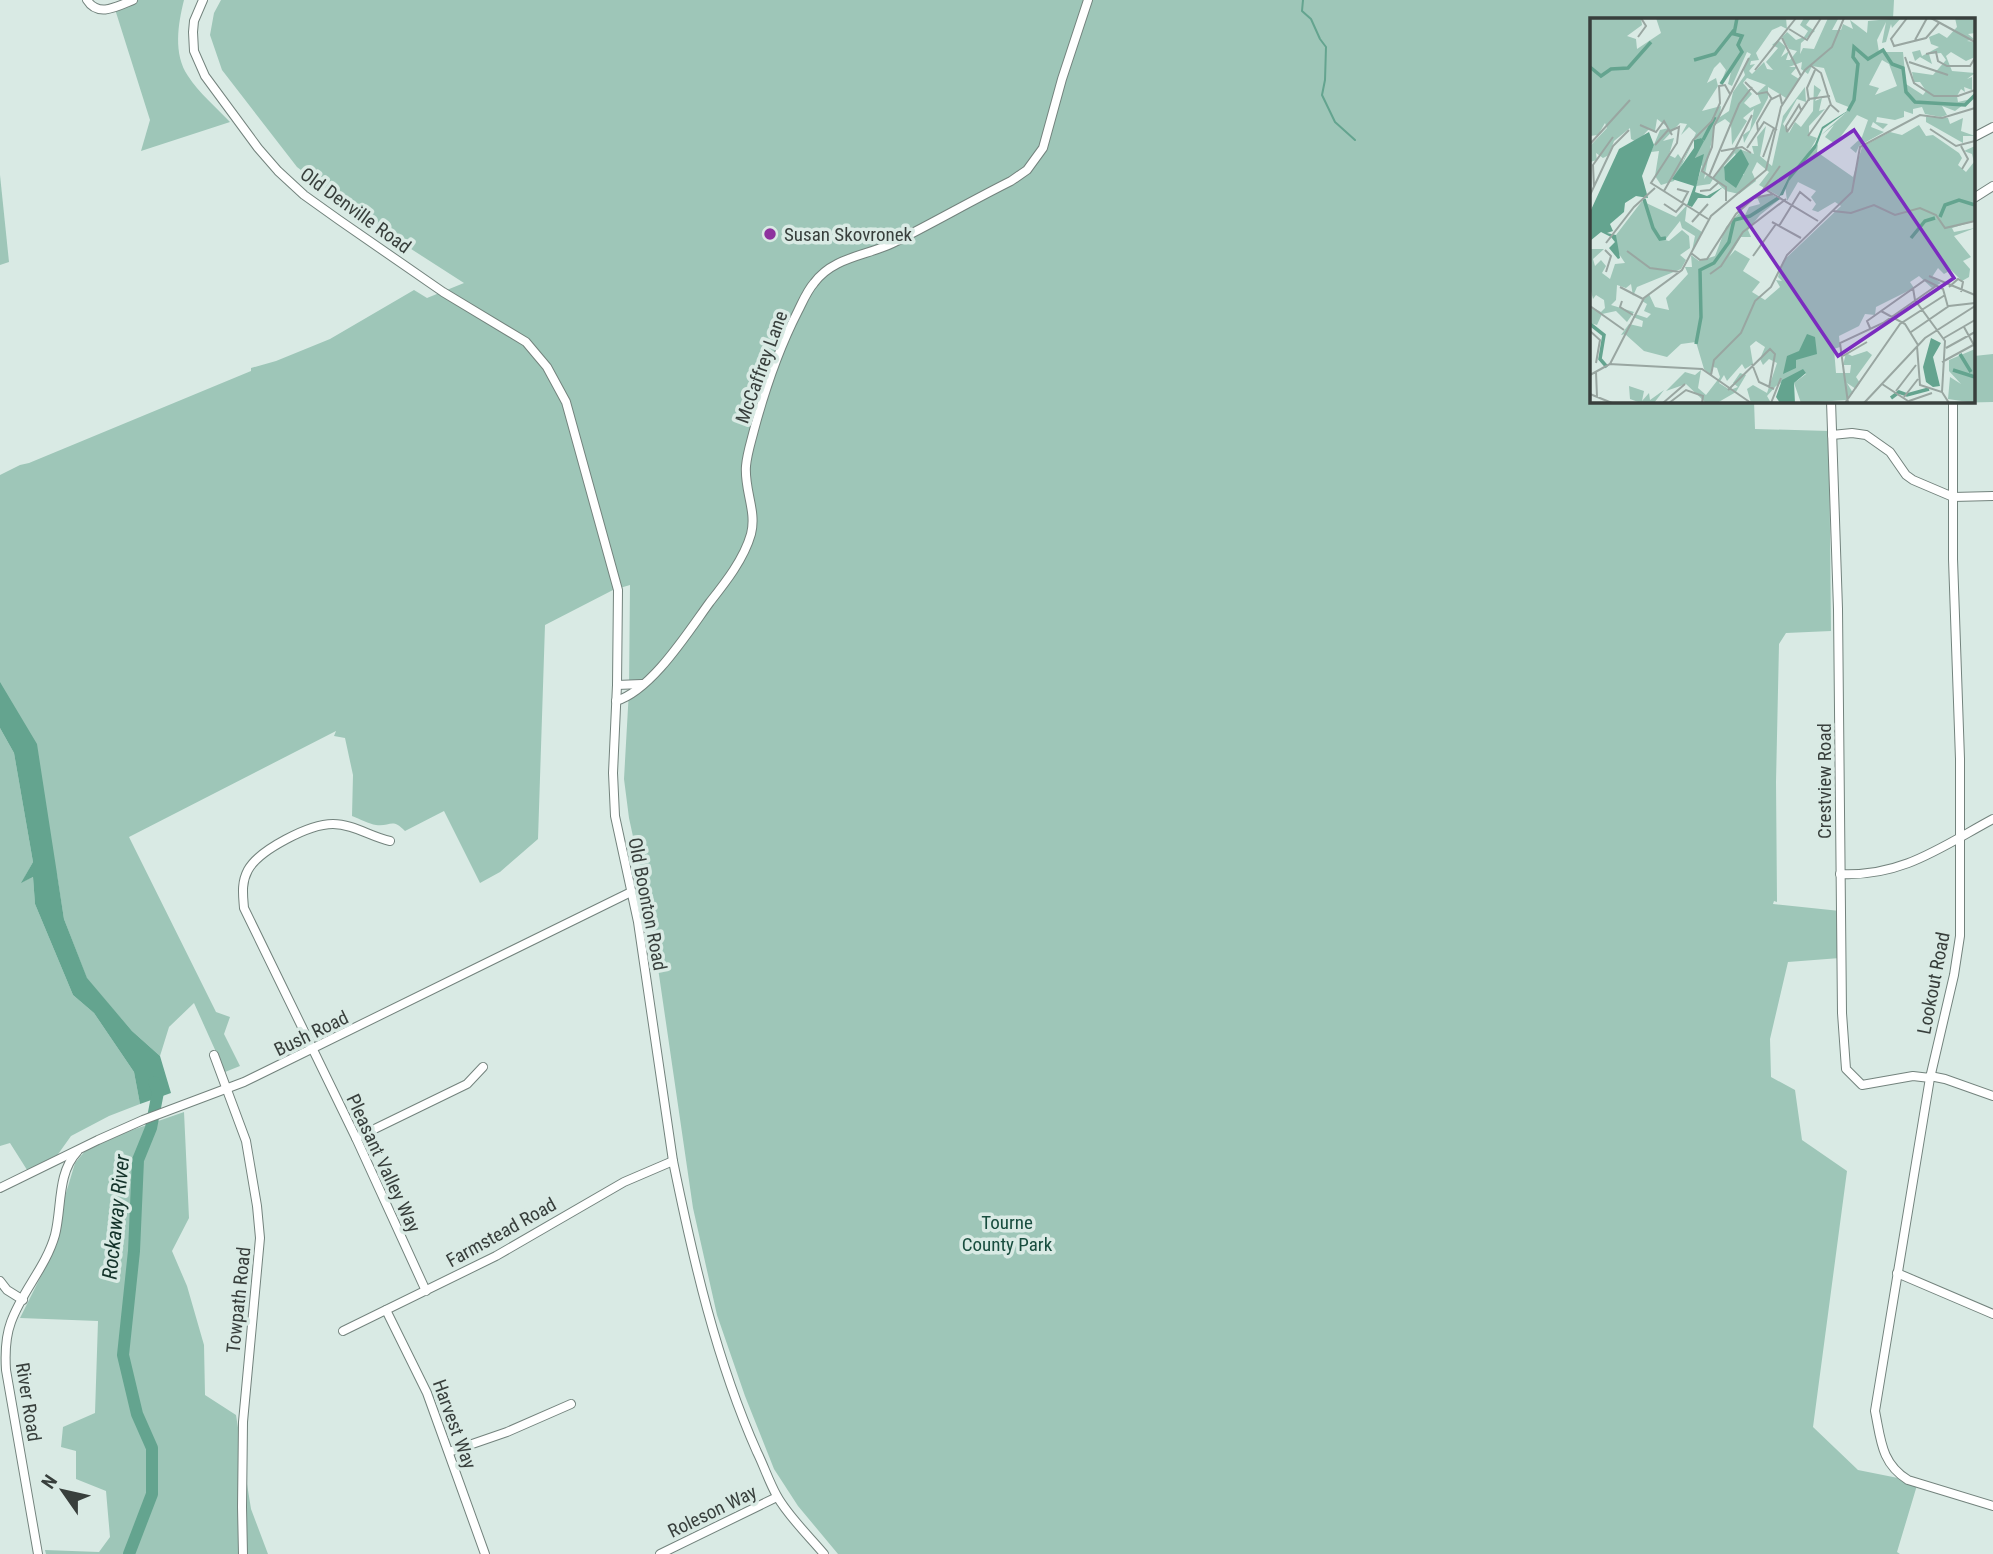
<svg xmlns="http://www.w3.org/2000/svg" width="1993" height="1554" font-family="'Roboto Condensed',sans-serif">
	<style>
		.green { fill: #9ec6b8 }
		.water { fill: #64a48f }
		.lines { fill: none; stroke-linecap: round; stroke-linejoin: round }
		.stream { stroke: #64a48f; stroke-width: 2 }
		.river { stroke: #64a48f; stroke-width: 12 }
		.minor-casing { stroke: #73837d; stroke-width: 10 }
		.minor { stroke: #fff; stroke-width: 8 }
		.poi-dot { fill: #8e339e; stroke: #d9eae4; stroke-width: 2.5 }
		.labels { text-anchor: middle; stroke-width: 7; stroke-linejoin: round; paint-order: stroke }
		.street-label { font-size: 19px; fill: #383f3c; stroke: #d9eae4 }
		.poi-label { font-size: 19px; fill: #383f3c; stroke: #d9eae4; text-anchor: start }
		.park-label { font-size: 19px; fill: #184d3e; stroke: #d9eae4 }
		.water-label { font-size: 21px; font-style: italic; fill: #14332a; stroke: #d9eae4 }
		.inset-river { fill: none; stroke: #64a48f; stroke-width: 3.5 }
		.inset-road { fill: none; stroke: #99a6a1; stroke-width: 2 }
		.view { fill: #7b2cbf; fill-opacity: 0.15; stroke: #7b2cbf; stroke-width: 3.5 }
		.inset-edge { fill: none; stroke: #383f3c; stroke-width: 3.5 }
	</style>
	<rect width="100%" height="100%" fill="#d9eae4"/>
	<g class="green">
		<path d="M129 0H184C178 24 173 54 188 76 198 92 217 108 230 122L141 151 150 120 114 6Z"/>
		<path d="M221 0H1894L1893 19H1592V401H1754L1755 429 1829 431 1831 631 1786 633 1779 644 1776 782 1777 902 1774 901 1773 904 1840 911V958L1788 962 1770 1039 1771 1077 1795 1090 1802 1140 1847 1171 1813 1427 1858 1470 1918 1482 1897 1552 1900 1554H838L798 1506 774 1469 745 1396 717 1315 693 1208 651 920 629 818 624 779 629 690 630 585 613 590 545 625 538 839 500 872 480 883 444 811 405 831C392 817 390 827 376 825 369 824 360 819 352 816L353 775 345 738 334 736 336 731 129 837 216 1012 230 1017 224 1034 240 1066 225 1072 194 1003 169 1027 160 1056 132 1031 87 979 64 919 57 875 0 700V475L20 465 29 463 251 371V368L276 361 330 339 414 290 427 298 464 283 366 220 297 167 222 70 210 35 214 13Z"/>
		<path d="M0 175 9 262 0 265Z"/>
		<path d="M1993 354V402L1950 403V401H1974V356Z"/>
		<path d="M0 728 14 753 33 862 22 882 33 877 35 904 73 995 94 1013 134 1072 140 1104 109 1116 71 1136 51 1164 29 1173 10 1143 0 1146Z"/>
		<path d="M184 1112 189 1218 172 1251 187 1286 204 1345 205 1395 236 1415 251 1509 268 1554H46L45 1550 99 1552 110 1537 106 1491 76 1479V1451L61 1447 63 1427 95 1413 98 1321 20 1318 57 1244 63 1203 75 1163 85 1151 121 1134Z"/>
	</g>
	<path class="water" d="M0 682 37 744 64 919 87 978 132 1031 160 1056 171 1093 140 1104 134 1072 94 1013 73 995 35 904 33 877 21 883 33 862 14 753 0 728Z"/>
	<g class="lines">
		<path class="stream" d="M1303 0 1302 11 1311 19 1320 39 1326 47 1325 80 1322 95 1335 122 1355 140"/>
		<path class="river" d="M129 1554 152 1494V1448L137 1414 123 1355 134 1251 138 1160 151 1128 158 1092 154 1082"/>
		<g class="minor-casing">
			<g id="minor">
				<path d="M87 0C98 18 118 6 133 0"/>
				<path d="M203 0 194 21 193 32 194 51 205 76 258 148 278 171 304 195 339 220 443 292 526 342 547 367 566 402 618 590 617 685 613 773 615 816 638 922 673 1161C693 1259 716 1360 757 1452 764 1466 769 1482 777 1496 788 1516 809 1536 824 1554"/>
				<path d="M1974 137 1993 127"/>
				<path d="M1974 198 1993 186"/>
				<path d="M1831 401 1838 609 1842 1013 1846 1069 1862 1085 1913 1076 1930 1078"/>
				<path d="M1953 401V559L1960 759V936L1954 975 1930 1078 1875 1411C1881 1440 1881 1463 1908 1480L1993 1506"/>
				<path d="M1832 435 1852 433 1866 435 1890 452 1906 475 1913 480 1953 497 1993 496"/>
				<path d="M617 685 642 684"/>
				<path d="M616 701C652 690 688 632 710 602 725 583 744 559 751 534 757 511 744 490 746 466 747 454 751 442 754 430 765 389 779 348 798 311 803 301 807 291 814 283 833 257 866 256 893 243 933 223 971 201 1011 181L1027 170 1043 148 1062 79 1088 0"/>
				<path d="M390 841C371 837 353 824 333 824 309 824 259 850 248 870 241 883 243 895 244 908L356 1138 426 1291"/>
				<path d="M1840 874C1902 877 1941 847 1993 819"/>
				<path d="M214 1055 246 1141 257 1206 260 1238 243 1422 242 1507 243 1554"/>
				<path d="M1930 1076 1945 1079 1993 1096"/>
				<path d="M356 1138 467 1084 483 1067"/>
				<path d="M0 1188 98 1140 143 1120 244 1082 631 892"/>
				<path d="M1897 1273 1993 1314"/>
				<path d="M0 1281 7 1290 23 1300"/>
				<path d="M386 1310 427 1393 485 1554"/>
				<path d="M343 1331 496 1256 624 1182 673 1161"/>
				<path d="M449 1452 507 1432 571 1404"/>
				<path d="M38 1554 6 1370C5 1354 5 1338 11 1322 22 1291 46 1267 55 1235 62 1208 57 1173 77 1152"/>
				<path d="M660 1554 777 1497"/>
			</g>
		</g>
		<use href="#minor" class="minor"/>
	</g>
	<circle class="poi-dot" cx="770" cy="234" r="7"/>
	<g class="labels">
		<g class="street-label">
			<text transform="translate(356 210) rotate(36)" y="7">Old Denville Road</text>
			<text transform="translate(761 367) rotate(-70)" y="7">McCaffrey Lane</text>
			<text transform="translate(1824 781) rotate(-90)" y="7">Crestview Road</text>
			<text transform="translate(648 904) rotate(79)" y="7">Old Boonton Road</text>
			<text transform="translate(1933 983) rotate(-79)" y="7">Lookout Road</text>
			<text transform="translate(311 1033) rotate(-26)" y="7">Bush Road</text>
			<text transform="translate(384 1163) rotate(65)" y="7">Pleasant Valley Way</text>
			<text transform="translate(501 1232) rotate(-29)" y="7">Farmstead Road</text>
			<text transform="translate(238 1300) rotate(-84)" y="7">Towpath Road</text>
			<text transform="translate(29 1402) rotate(81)" y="7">River Road</text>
			<text transform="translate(455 1424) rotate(70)" y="7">Harvest Way</text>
			<text transform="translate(712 1511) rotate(-26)" y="7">Roleson Way</text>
		</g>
		<g class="poi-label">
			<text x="784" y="241">Susan Skovronek</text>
		</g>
		<g class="park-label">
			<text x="1007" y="1229">Tourne<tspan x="1007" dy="22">County Park</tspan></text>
		</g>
		<g class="water-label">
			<text transform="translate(116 1217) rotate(-84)" y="7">Rockaway River</text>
		</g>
	</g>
	<g transform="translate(1590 18)">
		<rect width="385" height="385" fill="#d9eae4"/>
		<path d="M0 0H51L52 7 37 18 46 21 47 31 71 15 66 0H196L197 11 191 8 182 12 166 35 169 42 161 43 160 47 165 46 159 53 162 56 174 44 177 51 183 52 176 44 188 30 182 27 188 22 196 29 191 39 199 33 196 42H200L207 33 199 31 192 19 197 14 206 22 214 19 218 13 210 7 214 0H221L216 7 225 13 211 25 210 36 213 30 224 31 238 0 248 1 242 12H251L253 6 263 11 260 2 277 15 278 3 311 0 302 10 301 6 296 24 292 25 296 4 287 22 289 34H313L316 66 333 77 336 73 330 64H324L322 54 343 57 356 42 351 35 339 36 342 46 330 39 325 43 322 34 330 32 332 38 349 29 341 26 339 19 349 15 357 20 367 9 365 0H385V15L378 16 384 21 377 23 385 24V39L376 43 361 34 356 38 362 53 385 55 377 61 382 59V72L374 69 375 74 371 71 367 78 368 84 381 81 365 93 352 88 357 97 351 99 335 96 332 89 323 91V96L314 93V99L305 102 287 99 286 104 298 106 293 111 283 104 281 109 294 114 269 128 266 135 260 130 272 119 278 102 267 97 245 126 235 119 244 107 230 118 261 90 246 84 234 50 222 48 218 56 211 51 212 44 199 49H207L201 56 209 61 196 80 178 69V80L154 125 153 117 160 112 164 91 153 100 157 103 142 127 141 106 135 101 125 107 114 161 117 157 123 160 146 130 164 136 162 128H168L167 119 176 108 170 138 182 148 193 98 215 69 216 84 207 81 193 106 199 115 205 104 211 109 223 93 224 67 231 72 225 83 232 80 229 93 235 91 219 108V117L227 120 208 153 228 126 227 134 263 159 272 129 300 114 312 117 329 107 336 118 343 117 369 135 372 140 368 147 376 154 384 144 382 136 374 133 385 128V203L362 210 364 214 385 210 364 218 381 239 373 243 380 251 379 259 372 263 361 252 354 256 348 250 342 259 351 265 342 270 329 258 320 264 324 270 286 289 285 297 275 296 269 308 249 318 250 329 244 331 246 355H260L261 347H253L256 335 262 338 277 333 282 337 266 359 270 365 266 371 257 365 263 375 257 382 211 385 204 365 216 356 213 352 186 368 177 378 181 385H161L157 371 163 367 177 375 187 345 179 341 173 347 170 341 175 329 166 323 160 328 163 346 155 351 152 346 137 363 134 357 129 365 140 372 148 369 143 365 150 355 156 357 146 374 127 385H116L96 366 76 373 95 354 105 357 111 352 108 370 116 377 130 359 127 350 123 349 121 357 114 351 106 324 91 326 77 339 54 333 35 316 31 317 39 306 52 309 53 303 43 299 45 296 57 300 61 296 54 293 57 286 52 283 59 276 65 289 79 292 76 280 98 256 95 249H102L101 237 109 243 125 238 136 209 151 193 155 197 159 189 170 186 167 179 181 176 190 181 170 197 158 212 161 219H151L139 239 145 232 160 241 153 253 170 264 162 274 175 282 190 269 186 262 192 263 188 259 193 243 251 188 245 184 228 194 222 192 226 186 221 179 226 173 208 164 197 183 195 167 207 153 198 160 189 178 169 167 179 154 167 144 162 154 166 163 149 176 136 173 123 161 120 166 106 168 112 148 105 141 111 120 104 122 84 163 71 167 65 158 69 133 61 134 70 112 79 110 67 101 65 113 59 111 47 124 41 121 40 110 24 123 19 137 13 140 6 135 7 142 0 144V128L17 110 15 105 8 117 0 118ZM157 34 161 36 153 51 155 57 143 74 139 93 130 99 131 88 112 93 128 68 126 60 117 65 124 50 130 44 136 52 130 67 141 54 138 66 142 68ZM292 42 299 46 307 68 285 77 289 70 279 67ZM157 60 176 67 167 75 171 85 160 90 154 85 162 76 153 65ZM90 105 97 106 91 117 99 109 106 115 93 143 88 136 85 140 79 137 84 120 73 123ZM145 135 154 157 135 159 134 148ZM336 99 358 100 360 106 373 100 371 113 385 118H373V125L336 104ZM52 183 86 199 97 187 95 203 112 214 102 233 105 218 92 210 90 203 75 222 79 223 92 212 99 218 100 230 90 237 96 242 91 251 47 269 43 278 41 266 36 270 27 267 26 282 21 287 44 294 37 304 26 293 12 296 7 307 0 305V288L11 294 15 290 14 282 6 277 3 281 0 269V231H14L3 241 5 248 11 242 16 248 12 255 20 261 25 246 35 245 27 233 26 217ZM385 331V385L358 381 360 359 371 366 359 353V342ZM39 368 54 373 52 383 59 375 60 382 74 372 64 385H51L40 381Z" fill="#9ec6b8" fill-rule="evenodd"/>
		<path d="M262 90 233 111 226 130 199 163 193 177 189 178 199 158 225 126 232 109ZM59 114 64 127 52 158 58 180 46 178 35 185 34 194 20 206 23 213 17 215 26 217 30 240 28 241 19 230 25 224 21 219 11 214 0 223V194L29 131ZM111 120 114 123 105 140 114 136 105 174 117 178 133 169 120 180H108L102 189 97 187 104 168 82 161 104 130V122ZM151 131 159 146 146 170 135 162 134 149ZM217 316 225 319 227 336 206 342V350L193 356 197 338 209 333ZM341 320 351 325 343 339 350 368 343 369 336 364 333 349ZM213 351 216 355 204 365 205 385H190L186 379 192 362Z" fill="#64a48f"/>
		<path class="inset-river" d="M104 42 125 36 144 12M0 49 11 58 21 51 38 50 61 24M131 66 152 34 148 27 152 18 144 16 147 0M258 93 264 82 268 46 263 39 264 29 278 41 293 32 302 46 313 50 316 74 325 84 375 87 385 77M113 122 125 99M54 181 63 210 70 221 76 220M350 199 355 187 369 182 385 187M321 220 335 203 345 200M0 306 14 317 10 341 17 349M106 326 111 299 110 252 124 245 139 224 144 202 160 198 190 179M370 336 381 354M363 352 385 359M301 380 309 374 317 377 339 371"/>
		<path class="inset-road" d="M317 0 301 21 304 28 336 20 349 5M341 0 385 24M199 11 217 22 231 0M48 19 56 8 51 0M192 20 211 58M325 22 337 0M336 36 346 34 348 43 357 48H380L385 40M315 39 324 65 344 78H368L385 72M319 44 358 57M220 47 231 55 241 87 249 94M165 52 206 0M155 64 167 76 177 74 182 81 190 77 192 86M219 83 217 70 225 52M50 107 66 114 74 103 82 117M340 111 366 128 385 123M80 113 89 109 87 125 61 165 118 201M168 113 167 105 181 81M197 114 219 81 240 78M197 114 196 108 209 87 211 92M218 118 240 87M0 126 40 82M65 127 79 111M371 128 378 141 372 151M157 130 174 104 187 112M131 133 152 129 161 135M173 139 184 110M119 158 149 86 162 69M123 160 145 131 162 97M4 169 3 147 23 119M173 170 228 203M87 171 98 174 92 185M74 173 103 122 122 103 130 85 129 68 135 67 140 76M110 173 120 172 129 164M0 177 23 128 39 112M168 179 190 148M136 183V169L112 153 122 129 124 108 159 40M74 186 86 194 93 186M243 193 261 195 284 187 305 197 330 190 346 197 355 210 385 203M102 204 118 186M182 204 211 220M189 208 210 174 221 183M16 225 44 189 65 170M15 232 21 238 16 254M37 233 60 250 90 254M101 235 110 242 117 241 146 196 164 180 183 176M163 238 186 206M120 256 131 248 153 214 196 181M339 258 385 277M30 269 53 281M359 269 368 261 373 264 371 274M323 270 325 282 355 323 352 374M32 283 30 289 43 297M0 288 34 312M291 293 315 306 328 327M374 309 385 329M280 310 277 303 335 262 353 271 358 289M0 313 10 322 6 345M321 314 359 288 385 285M354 320 385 302M327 328 330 367 352 374 359 385M356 330 385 314M253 338 277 324M352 344 385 326M19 346 112 351 161 385M162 346 169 364 184 371M6 354 7 379M0 357 20 346 54 280 92 252 121 198 176 152 191 89 215 52 242 29 254 0M121 357 124 342 151 315 165 283 181 269 197 237 262 174 270 129 330 97 352 100 385 90M292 366 321 385M138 372 180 331 185 336 179 370M306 373 326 347M0 376 22 385M314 379 328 361M319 383 342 375M73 385 95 366M79 385 96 372 113 378 112 385M181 385 191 360M255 385 310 306 355 277M258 385 250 325 293 305 346 268M274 385 335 320 385 288"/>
		<path class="view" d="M264 112 364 260 248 338 148 190Z"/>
		<rect width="385" height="385" class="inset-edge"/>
	</g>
	<g transform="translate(63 1491) rotate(304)" stroke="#d9eae4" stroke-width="5" paint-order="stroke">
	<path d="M0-5L12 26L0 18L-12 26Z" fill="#383f3c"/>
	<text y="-10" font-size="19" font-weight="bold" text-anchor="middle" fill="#383f3c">N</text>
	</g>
</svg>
